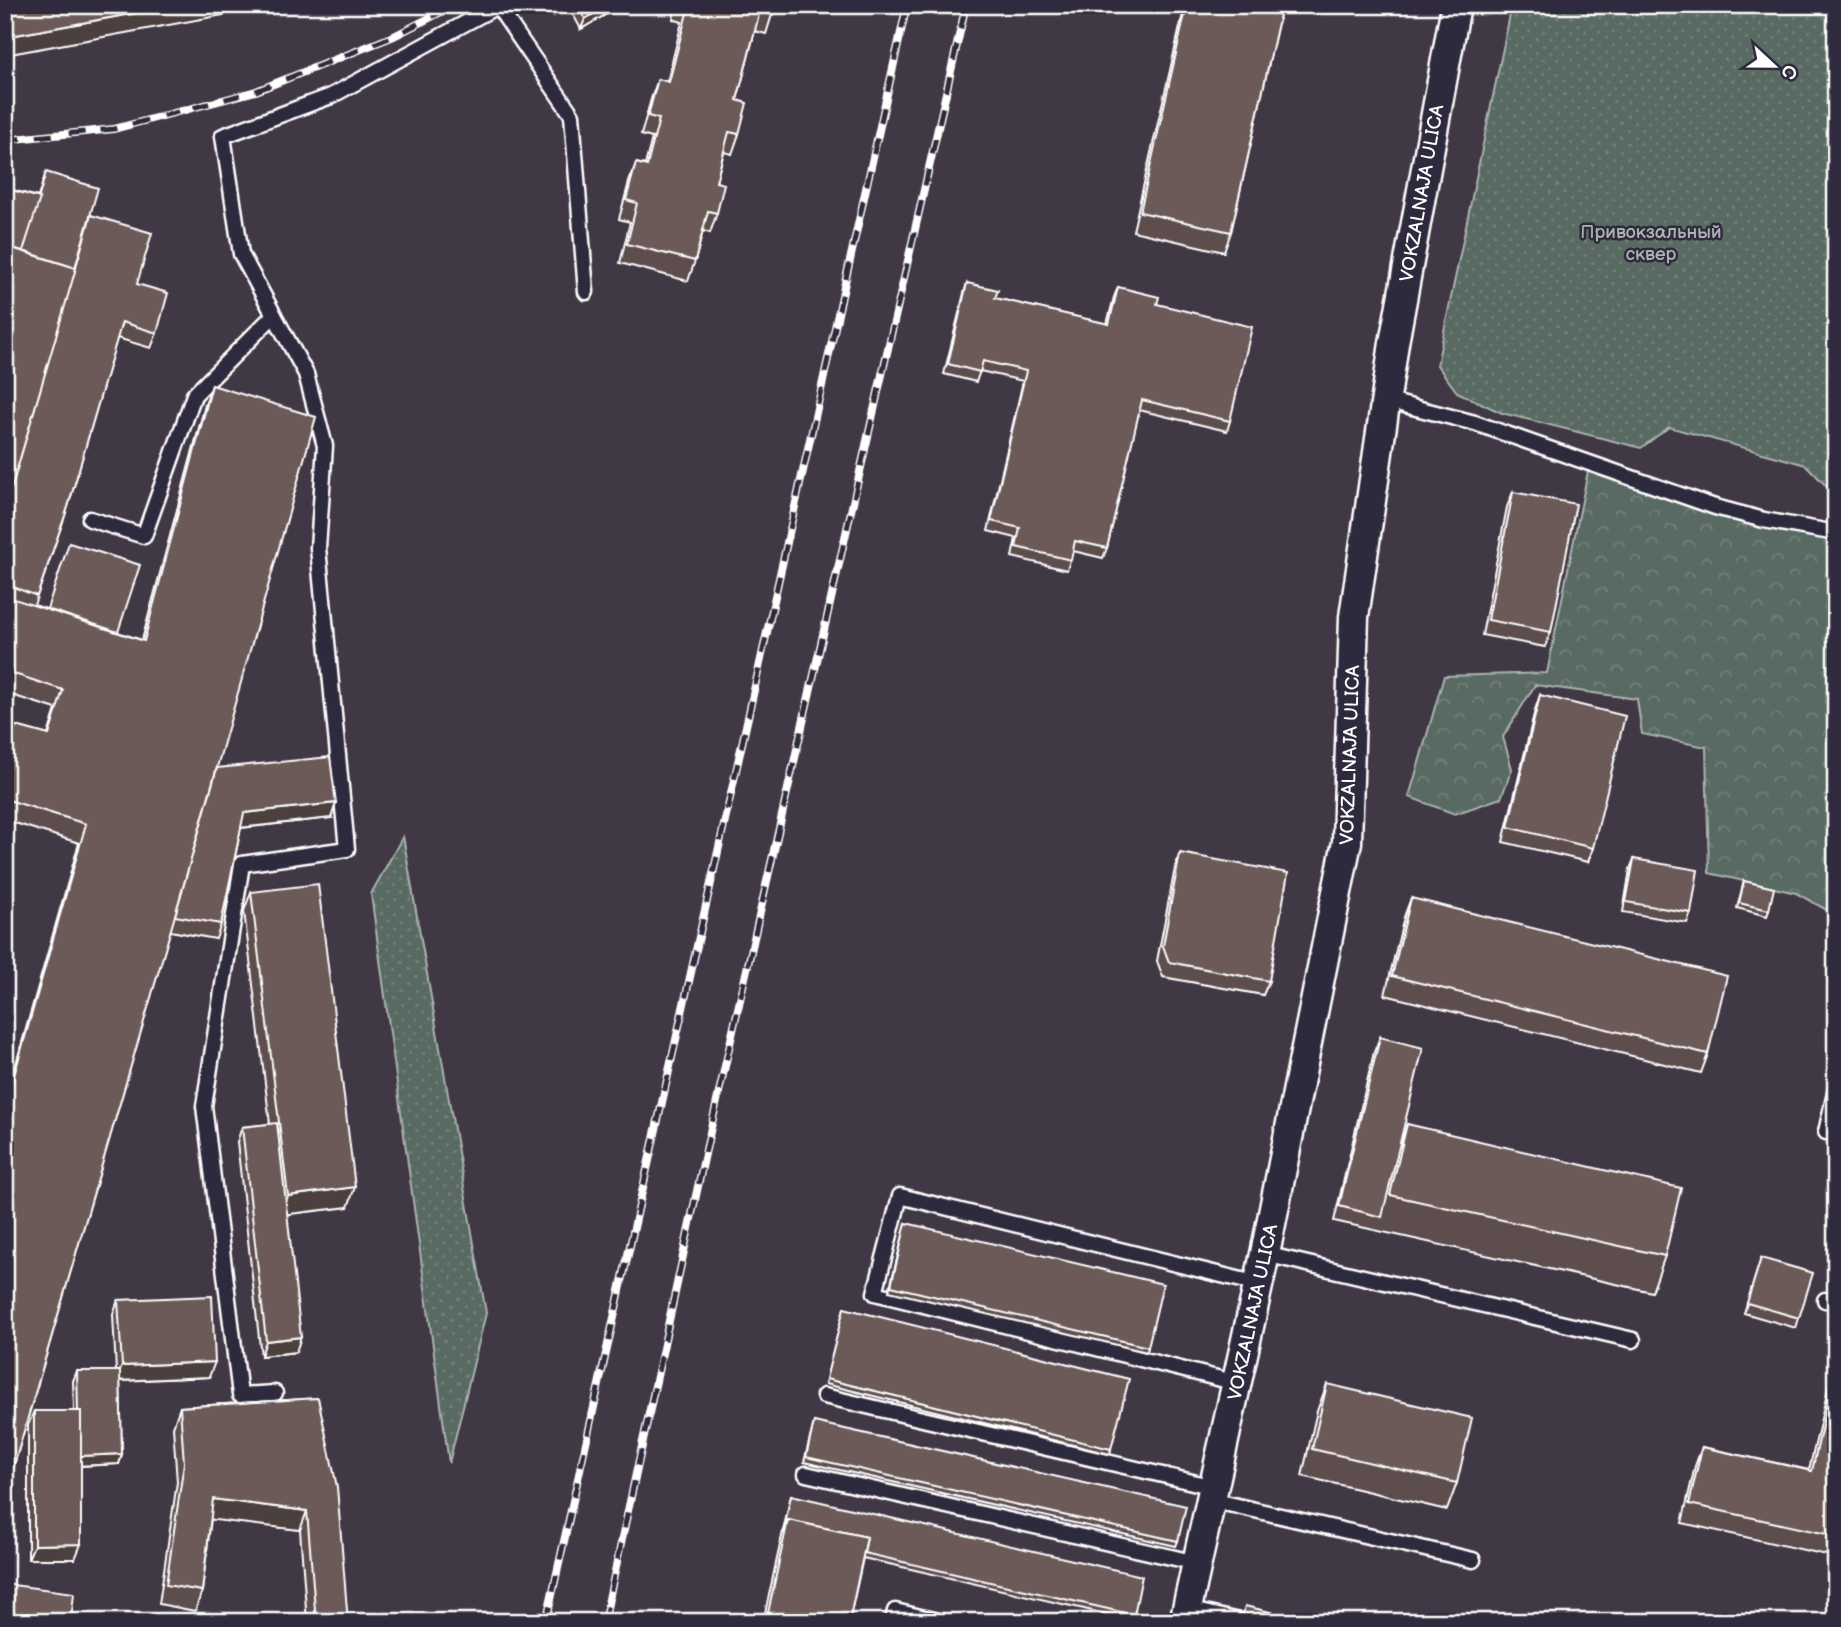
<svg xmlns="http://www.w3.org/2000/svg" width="1841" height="1627" font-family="'Balsamiq Sans',sans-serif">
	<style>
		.green { fill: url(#green-dots); stroke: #acb4b0; stroke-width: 2 }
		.forest { fill: url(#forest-crowns); stroke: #acb4b0; stroke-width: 2 }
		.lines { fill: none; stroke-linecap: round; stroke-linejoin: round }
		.service-casing { stroke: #fff; stroke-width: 19 }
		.minor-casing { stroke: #fff; stroke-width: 33 }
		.service { stroke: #2f2a3d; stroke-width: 14 }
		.minor { stroke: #2f2a3d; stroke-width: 28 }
		.rail-casing { stroke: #fff; stroke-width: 8 }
		.rail { stroke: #2f2a3d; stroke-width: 5; stroke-dasharray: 16; stroke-linecap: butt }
		.wall { fill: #5d4d4d; stroke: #fff; stroke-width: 2 }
		.shaded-wall { fill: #4c3f3e; stroke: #fff; stroke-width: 2 }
		.building { fill: #6c5a59; stroke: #fff; stroke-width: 2 }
		.labels { text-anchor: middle; stroke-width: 5; stroke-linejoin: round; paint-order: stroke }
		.street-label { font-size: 19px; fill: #fff; stroke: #2f2a3d }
		.park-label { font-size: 19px; fill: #acb4b0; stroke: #2f2a3d }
	</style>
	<defs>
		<pattern id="green-dots" width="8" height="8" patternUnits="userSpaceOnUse" patternTransform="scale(1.75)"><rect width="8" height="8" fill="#596a62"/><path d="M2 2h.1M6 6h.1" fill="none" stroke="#72807a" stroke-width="1.8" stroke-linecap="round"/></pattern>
		<pattern id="forest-crowns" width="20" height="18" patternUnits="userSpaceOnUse" patternTransform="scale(1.75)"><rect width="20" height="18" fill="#596a62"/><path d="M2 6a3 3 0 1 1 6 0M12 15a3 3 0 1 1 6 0" fill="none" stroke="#72807a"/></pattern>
	</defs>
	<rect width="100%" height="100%" fill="#413845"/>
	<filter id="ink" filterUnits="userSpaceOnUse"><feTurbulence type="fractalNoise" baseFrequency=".0143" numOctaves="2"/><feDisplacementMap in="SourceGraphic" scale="14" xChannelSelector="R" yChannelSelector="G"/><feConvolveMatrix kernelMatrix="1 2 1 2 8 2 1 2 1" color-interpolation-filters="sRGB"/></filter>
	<g filter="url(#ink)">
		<g class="green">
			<path d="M1512 5H1836V496L1806 465 1669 427 1641 448 1502 413 1457 392 1437 365Z"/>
			<path d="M403 836 486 1313 449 1463 371 894Z"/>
		</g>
		<path class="forest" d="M1588 471 1836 532V915L1796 893 1709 873 1706 747 1642 734 1637 699 1535 685 1503 737 1512 769 1501 798 1455 814 1409 797 1444 676 1547 673Z"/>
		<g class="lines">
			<g class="service-casing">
				<g id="service">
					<path d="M497 5 572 115 586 292"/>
					<path d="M1385 400 1475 423 1715 507 1764 520 1836 533"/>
					<path d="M90 519 144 536 194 395 274 315"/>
					<path d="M1826 1132 1836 1089"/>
					<path d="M1265 1254 1633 1340"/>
					<path d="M1825 1300 1836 1302"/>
					<path d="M1237 1383 875 1293 900 1196 1258 1284"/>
					<path d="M275 1393 240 1395 204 1106 242 864 347 849 318 548 325 446 306 374 241 254 223 136 331 96 497 6"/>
					<path d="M824 1396 1214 1487"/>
					<path d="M806 1474 1197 1563"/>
					<path d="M1211 1500 1473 1560"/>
					<path d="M1187 1609 1243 1622"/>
					<path d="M893 1622 895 1611 942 1622"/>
				</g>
			</g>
			<g class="minor-casing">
				<path id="minor" d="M1184 1622 1265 1254 1347 842 1354 617 1394 343 1456 5"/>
			</g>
			<use href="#service" class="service"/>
			<use href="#minor" class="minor"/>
			<g class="rail-casing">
				<g id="rail">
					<path d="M5 140 114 129 256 91 394 36 455 5"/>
					<path d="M546 1622 907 5"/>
					<path d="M604 1622 705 1154 966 5"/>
				</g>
			</g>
			<use href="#rail" class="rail"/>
		</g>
		<g class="wall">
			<path d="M548 5H622L581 29 569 7 554 15Z"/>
			<path d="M676 5H775L766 34 755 31 737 100 739 134 732 154 724 152 716 182 717 213 710 233 703 231 695 261 688 281 620 263 630 222 619 219 629 182 636 163 645 165 652 138 641 135 651 99 658 79 667 82 682 22 673 19Z"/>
			<path d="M1185 5H1282L1231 232 1224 252 1133 231Z"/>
			<path d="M46 172 88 222 137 284 157 333 151 348 117 338 68 507 34 605 142 640 205 405 212 385 217 768 331 818 241 828 221 924 216 939 170 931 12 1472 5 1491V1102L79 843 5 820V723L48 735 56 709 5 693V188L38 197Z"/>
			<path d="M967 283 995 298 1107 324 1114 297 1118 287 1157 304 1230 421 1227 431 1139 410 1107 548 1103 558 1073 551 1067 570 1012 557 1016 538 988 531 1023 381 980 371 976 382 944 374 964 293Z"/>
			<path d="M1513 492 1551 632 1545 647 1482 635 1507 507Z"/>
			<path d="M1540 695 1593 848 1588 862 1503 842 1535 710Z"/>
			<path d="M1180 853 1269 981 1263 995 1163 977 1157 961 1175 868Z"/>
			<path d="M1634 859 1691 913 1687 923 1623 912 1630 869Z"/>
			<path d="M1744 881 1769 910 1767 916 1737 908Z"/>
			<path d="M251 892 348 1207 287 1214 296 1352 261 1356 237 1142 242 1127 270 1124 244 911Z"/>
			<path d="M1411 898 1708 1054 1701 1073 1385 995 1404 917Z"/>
			<path d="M1380 1037 1399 1148 1407 1124 1665 1256 1652 1292 1334 1221 1374 1052Z"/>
			<path d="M906 1223 1148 1347 1147 1352 889 1291Z"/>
			<path d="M1761 1258 1799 1318 1796 1328 1744 1313Z"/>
			<path d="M118 1300 209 1377 120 1381 122 1454 119 1464 81 1466 75 1559H28V1425L34 1411H74L73 1381 77 1371H116L113 1315Z"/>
			<path d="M844 1308 1111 1449 1110 1454 825 1384Z"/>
			<path d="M1836 1355V1557L1682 1523 1695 1466 1702 1447 1809 1470Z"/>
			<path d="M1327 1384 1457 1483 1447 1510 1302 1476 1317 1411Z"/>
			<path d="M318 1398 348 1622H307L300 1530 211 1519 202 1591 195 1611 159 1604 177 1482 173 1427 180 1407Z"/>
			<path d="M814 1422 1178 1541 1176 1546 804 1462Z"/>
			<path d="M791 1495 1134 1615 1132 1620 863 1558 849 1622H763Z"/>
		</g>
		<g class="shaded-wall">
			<path d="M180 5H278L5 55V37Z"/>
			<path d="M558 5H569V7L554 15Z"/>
			<path d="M609 5H622L581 29 585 19Z"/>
			<path d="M336 803 331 818 239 828 244 813Z"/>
			<path d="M355 1187 348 1207 281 1215 288 1196Z"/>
			<path d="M301 1337 296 1352 261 1356 266 1341Z"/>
			<path d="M215 1362 209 1377 116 1381 122 1366Z"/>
			<path d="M122 1454 119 1464 76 1466 79 1456Z"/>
			<path d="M213 1499 307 1511 300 1530 206 1519Z"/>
			<path d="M81 1544 75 1559H28L34 1545Z"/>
		</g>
		<g class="building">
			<path d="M5 5H180L5 37Z"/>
			<path d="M577 5H609L585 19Z"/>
			<path d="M689 5H775L773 15 760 11 737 100 747 103 739 134 729 132 716 182 724 184 717 213 708 211 695 261 627 244 637 203 626 200 636 163 647 166 659 119 648 116 658 79 669 82Z"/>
			<path d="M1187 5H1282L1231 232 1140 212Z"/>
			<path d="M46 172 98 188 75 268 23 251Z"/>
			<path d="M5 188 40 198 23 251 5 246Z"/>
			<path d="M91 215 152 233 137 284 168 293 157 333 122 322 68 507 37 596 5 584V504L12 486Z"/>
			<path d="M5 246 76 268 12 486 5 504Z"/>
			<path d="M967 283 998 290 995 298 1109 324 1118 287 1159 297 1157 304 1252 327 1230 421 1142 400 1107 548 1075 541 1071 560 1016 547 1020 528 991 521 1026 371 983 361 980 372 948 364Z"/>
			<path d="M212 385 316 417 176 912 12 1472 5 1470V1107L86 824 5 799V723L49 735 63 690 5 671V596L144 641Z"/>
			<path d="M1513 492 1576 504 1551 632 1488 620Z"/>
			<path d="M69 543 140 565 118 632 47 609Z"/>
			<path d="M1540 695 1625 716 1593 848 1508 827Z"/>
			<path d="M330 757 336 803 244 813 221 924 175 916 217 768Z"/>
			<path d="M1180 853 1288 873 1269 981 1169 962 1163 946Z"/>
			<path d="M1634 859 1698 870 1691 913 1626 902Z"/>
			<path d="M1744 881 1774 888 1769 910 1739 903Z"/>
			<path d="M318 884 355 1187 288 1196 251 892Z"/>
			<path d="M1411 898 1727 976 1708 1054 1392 976Z"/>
			<path d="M1380 1037 1423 1048 1382 1217 1339 1206Z"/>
			<path d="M277 1123 301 1337 266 1341 242 1127Z"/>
			<path d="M1407 1124 1681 1188 1665 1256 1390 1195Z"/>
			<path d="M906 1223 1163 1284 1148 1347 891 1286Z"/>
			<path d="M1761 1258 1813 1273 1799 1318 1747 1303Z"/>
			<path d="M212 1296 215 1362 122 1366 118 1300Z"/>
			<path d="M844 1308 1129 1379 1111 1449 826 1379Z"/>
			<path d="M1836 1363V1536L1689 1504 1702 1447 1812 1471Z"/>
			<path d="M77 1371H120L122 1454 81 1456V1411H78Z"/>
			<path d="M1327 1384 1472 1418 1457 1483 1312 1449Z"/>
			<path d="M318 1398 337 1487 348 1622H316L307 1511 213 1499 202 1591 166 1585 184 1463 180 1407Z"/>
			<path d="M34 1411H81V1544L34 1545Z"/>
			<path d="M814 1422 1186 1506 1178 1541 806 1457Z"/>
			<path d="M791 1495 1142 1576 1134 1615 864 1553 867 1537 788 1520 783 1534Z"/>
			<path d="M788 1520 867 1537 849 1622H766Z"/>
			<path d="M5 1584 74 1593 71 1622H5Z"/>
			<path d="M1245 1606 1312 1622H1241Z"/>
		</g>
	</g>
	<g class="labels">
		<g class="street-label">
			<text transform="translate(1421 193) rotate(-80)" y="7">VOKZALNAJA ULICA</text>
			<text transform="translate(1349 755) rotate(-88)" y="7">VOKZALNAJA ULICA</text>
			<text transform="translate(1252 1312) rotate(-78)" y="7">VOKZALNAJA ULICA</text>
		</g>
		<g class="park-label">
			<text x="1651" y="238">Привокзальный<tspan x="1651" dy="22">сквер</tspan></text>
		</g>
	</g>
	<rect width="1841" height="1627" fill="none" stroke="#2f2a3d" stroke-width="28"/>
	<rect x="14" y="14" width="1813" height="1599" fill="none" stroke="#fff" stroke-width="2.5" filter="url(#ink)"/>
	<g transform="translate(1774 66) rotate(112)" stroke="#2f2a3d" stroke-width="5" paint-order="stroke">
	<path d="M0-5L12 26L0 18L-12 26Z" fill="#ffffff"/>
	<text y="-10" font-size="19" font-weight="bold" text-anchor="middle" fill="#ffffff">С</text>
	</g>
</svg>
